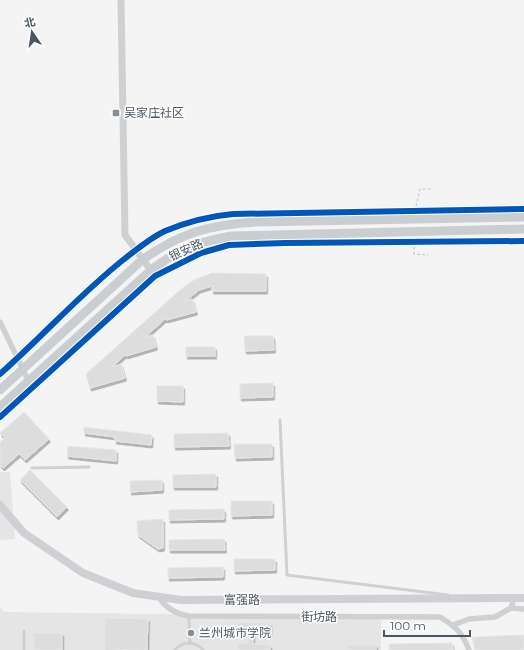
<svg xmlns="http://www.w3.org/2000/svg" width="524" height="650" font-family="Montserrat,'Noto Sans SC',sans-serif">
	<style>
		.education { fill: #e6e5e6 }
		.building { fill: #ddddde; stroke: #e5e6e7; filter: url(#shadow) }
		.lines { fill: none; stroke-linecap: round; stroke-linejoin: round }
		.path { stroke: #bcc7c4; stroke-width: 1; stroke-dasharray: 3 2; stroke-linecap: butt }
		.service { stroke: #ced0d2; stroke-width: 3 }
		.minor { stroke: #ced0d2; stroke-width: 5.5 }
		.tertiary { stroke: #ced0d2; stroke-width: 7 }
		.secondary { stroke: #ced0d4; stroke-width: 8 }
		.primary { stroke: #caced1; stroke-width: 9 }
		.cycleway-casing { stroke: #fff; stroke-width: 8 }
		.cycleway { stroke: #0057b8; stroke-width: 6 }
		.poi-dot { fill: #868d94; stroke: #fff; stroke-width: 1.5 }
		.labels { text-anchor: middle; stroke-width: 3; stroke-linejoin: round; paint-order: stroke }
		.poi-label { font-size: 12px; fill: #4a5661; stroke: #fff; text-anchor: start }
		.street-label { font-size: 12px; fill: #4a5661; stroke: #fff }
	</style>
	<defs>
		<filter id="shadow"><feDropShadow dx="1.5" dy="3" stdDeviation="0" flood-color="#0004"/></filter>
	</defs>
	<rect width="100%" height="100%" fill="#f4f4f4"/>
	<g class="education">
		<path d="M0 472H10L15 539 0 540Z"/>
		<path d="M0 607 5 612 381 617V650H0Z"/>
	</g>
	<g class="building">
		<path d="M212 273 266 274V291H212V286L199 290 184 302 192 299 196 312 166 320 165 319 145 337 153 335 156 347 126 356V354L112 367 121 364 125 378 90 388 86 374 180 290 192 281Z"/>
		<path d="M244 336H273L274 350 245 351Z"/>
		<rect x="186" y="347" width="29" height="9"/>
		<path d="M273 383V397L240 398V384Z"/>
		<path d="M157 386H183V402L157 401Z"/>
		<path d="M24 412 49 439 25 460 19 454 3 468 0 465V442L5 438 0 433Z"/>
		<path d="M84 427 152 435 151 445 115 441V437L84 433Z"/>
		<path d="M228 433 229 446 174 447V434Z"/>
		<path d="M234 444H272V457L235 458Z"/>
		<path d="M68 446 116 450V461L67 456Z"/>
		<path d="M30 470 67 507 57 517 20 480Z"/>
		<path d="M216 474V487H173V475Z"/>
		<path d="M162 480V490L130 492V481Z"/>
		<path d="M231 501H272V515L231 516Z"/>
		<path d="M224 509V519L169 520V510Z"/>
		<path d="M163 519V548L158 549 138 535 137 521Z"/>
		<path d="M224 539 225 550H169V540Z"/>
		<path d="M234 559H275V570L234 571Z"/>
		<path d="M223 567V577L168 578V568Z"/>
		<path d="M105 618 148 619 147 650 104 649Z"/>
		<path d="M238 622 270 623V633L253 632V644L270 645V650H238V643H248V632H238Z"/>
		<rect x="34" y="633" width="28" height="17"/>
		<path d="M524 635V650H475L472 637Z"/>
		<path d="M452 643 453 650H389V644Z"/>
		<rect x="347" y="645" width="29" height="5"/>
	</g>
	<g class="lines">
		<g class="path">
			<path d="M416 206 420 189H431"/>
			<path d="M414 247V254L428 255"/>
		</g>
		<g class="service">
			<path d="M0 374C42 337 79 295 123 260 136 250 150 238 165 231 187 222 210 216 233 214L524 209"/>
			<path d="M0 417 155 276 201 253 229 245 285 243 524 241"/>
			<path d="M280 420 287 575 448 595"/>
			<path d="M32 468 89 467"/>
			<path d="M189 616 190 643"/>
			<path d="M24 631V650"/>
			<path d="M175 650C183 641 195 641 203 650"/>
		</g>
		<g class="minor">
			<path d="M0 322 28 380"/>
			<path d="M159 597C166 609 176 614 189 616L440 617C456 627 462 632 469 650"/>
			<path d="M511 608 524 609"/>
			<path d="M453 625 469 619 495 617 511 608 514 598 517 597"/>
		</g>
		<path class="tertiary" d="M121 0 125 235 155 276"/>
		<path class="secondary" d="M0 505 24 533 83 573 133 593 181 600 524 598"/>
		<g class="primary">
			<path d="M0 390 142 260C180 233 209 225 255 222L524 217"/>
			<path d="M0 407 151 270C180 248 195 243 231 236L524 229"/>
		</g>
		<g class="cycleway-casing">
			<g id="cycleway">
				<path d="M0 374C42 337 79 295 123 260 136 250 150 238 165 231 187 222 210 216 233 214L524 209"/>
				<path d="M0 417 155 276 201 253 229 245 285 243 524 241"/>
			</g>
		</g>
		<use href="#cycleway" class="cycleway"/>
	</g>
	<g class="poi-dot">
		<rect x="112" y="109" width="8" height="8" rx="2"/>
		<circle cx="191" cy="633" r="4"/>
	</g>
	<g class="labels">
		<g class="poi-label">
			<text x="124" y="117">吴家庄社区</text>
			<text x="199" y="637">兰州城市学院</text>
		</g>
		<g class="street-label">
			<text transform="translate(186 250) rotate(-24)" y="4">银安路</text>
			<text x="242" y="604">富强路</text>
			<text x="319" y="621">街坊路</text>
		</g>
	</g>
	<g transform="translate(32 32) rotate(347)" stroke="#ffffff" stroke-width="3" paint-order="stroke">
	<path d="M0-3L7 15L0 10L-7 15Z" fill="#4a5661"/>
	<text y="-6" font-size="11" font-weight="bold" text-anchor="middle" fill="#4a5661">北</text>
	</g>
	<path d="M384 630v6h86v-6" fill="none" stroke="#4a5661" stroke-width="2"/>
	<text x="390" y="630" font-size="12" fill="#4a5661" stroke="#ffffff" stroke-width="3" paint-order="stroke">100 m</text>
</svg>
